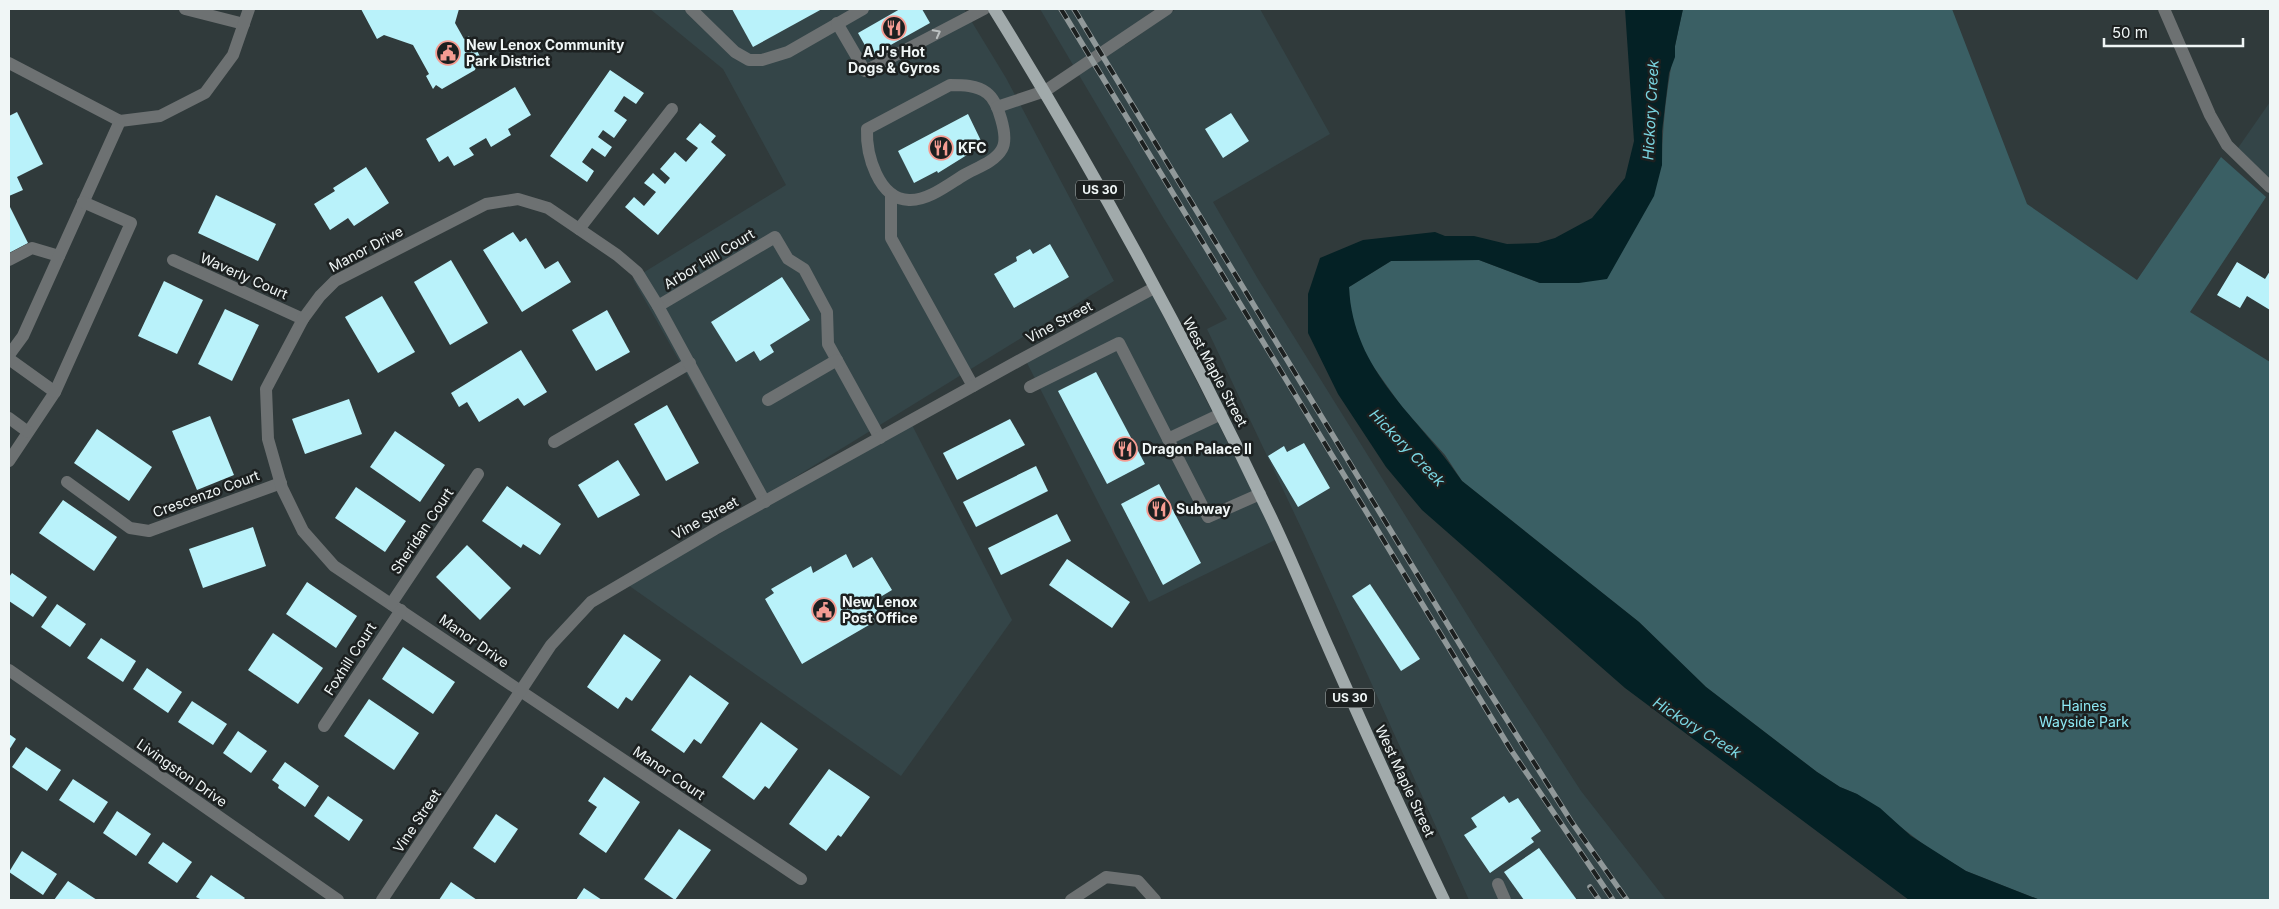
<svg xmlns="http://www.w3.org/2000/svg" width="2279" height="909" font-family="Inter,sans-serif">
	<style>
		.built { fill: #344548 }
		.green { fill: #3a5f64 }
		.water { fill: #042125 }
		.building { fill: #b9f2fa }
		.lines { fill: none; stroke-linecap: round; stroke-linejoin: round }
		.minor { stroke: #6d7172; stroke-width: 12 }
		.major { stroke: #a1aaab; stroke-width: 12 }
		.rail-casing { stroke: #909899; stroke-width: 5.5 }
		.rail { stroke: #1c2020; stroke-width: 4; stroke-dasharray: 11; stroke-linecap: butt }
		.oneway { stroke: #bcc1c1 }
		.labels { text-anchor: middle; stroke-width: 5; stroke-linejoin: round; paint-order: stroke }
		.shield { fill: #1c2020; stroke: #b0b6b6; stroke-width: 1 }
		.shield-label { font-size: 12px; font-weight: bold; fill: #f0f6f6 }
		.poi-label { font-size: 14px; font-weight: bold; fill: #f0f6f6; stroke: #1c2020; text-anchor: start }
		.street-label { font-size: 14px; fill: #f0f6f6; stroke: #1c2020 }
		.park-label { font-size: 14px; fill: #8ee9f5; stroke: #1c2020 }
		.water-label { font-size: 15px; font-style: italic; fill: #7ad5e1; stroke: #1c2020 }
	</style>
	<rect width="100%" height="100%" fill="#303a3b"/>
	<g class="built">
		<path d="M650 9H964L1006 78 1114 281 758 500 633 279 786 185 723 69Z"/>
		<path d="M1040 9H1155L1120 36 1125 45 1176 9H1260L1330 134 1213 202 1258 279 1476 629 1581 791 1666 900H1469L1305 536 1207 329 1227 319 1164 219Z"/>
		<path d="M2270 102V182L2238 148Z"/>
		<path d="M1152 294 1277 539 1149 602 1026 361Z"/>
		<path d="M912 425 1012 620 901 776 628 585Z"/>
	</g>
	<path class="green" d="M1683 9H1952L2027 204 2137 280 2221 157 2266 197 2190 312 2270 362V900H2040L1966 871 1931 850 1857 794 1840 787 1817 772 1706 687 1639 622 1462 481 1445 455 1402 407 1365 355 1350 312 1349 287 1391 261 1479 260 1540 283 1662 165C1662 111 1671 61 1683 9Z"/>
	<path class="water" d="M1625 9H1683L1675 46V57L1669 73 1662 131V165L1654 196 1607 279 1579 283H1540L1479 260 1391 261 1349 287C1353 373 1418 415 1462 481L1639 622 1706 687 1817 772 1840 787 1857 794 1880 808 1911 836 1966 871 2040 900H1909L1625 688 1422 510 1386 467 1338 394 1308 333V294L1320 258 1363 240 1435 232 1445 236H1474L1507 244 1538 243 1555 238 1592 218 1625 178 1634 141Z"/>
	<g class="building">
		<path d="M361 9H459L455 23 464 39 469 36 483 62 477 63 475 70 442 89 436 85 433 89 426 76 429 74 413 45 384 35 377 39Z"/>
		<path d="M732 9H822L753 47Z"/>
		<path d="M900 9H922L930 23 871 56 858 33Z"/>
		<path d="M610 70 644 93 636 104 624 96 614 111 627 120 614 138 603 130 598 137 612 147 605 157 592 148 582 162 594 171 587 182 550 156Z"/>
		<path d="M515 87 531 115 508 129 511 135 491 147 486 138 469 148 474 155 454 166 448 156 439 162 426 139Z"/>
		<path d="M17 112 43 164 17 177 23 190 9 196V116Z"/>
		<path d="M1231 113 1249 141 1223 158 1205 129Z"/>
		<path d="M968 114 983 145 938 173 937 171 914 183 898 151Z"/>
		<path d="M700 123 716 136 711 142 726 155 658 235 625 207 634 197 644 206 656 192 644 183 653 173 665 184 670 178 660 169 675 152 686 162 698 148 686 139Z"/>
		<path d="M366 167 389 203 354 226 348 218 330 230 314 204 335 191 333 188Z"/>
		<path d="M216 195 276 224 258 261 198 233Z"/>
		<path d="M9 205 28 243 9 253Z"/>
		<path d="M513 232 520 242 526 238 545 269 558 261 571 282 522 312 483 250Z"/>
		<path d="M1050 244 1069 277 1014 308 994 274 1017 261 1016 257 1030 249 1033 254Z"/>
		<path d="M451 260 488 323 450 345 414 282Z"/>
		<path d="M2237 262 2265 279 2270 271V310L2247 296 2240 308 2217 295Z"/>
		<path d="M782 277 810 320 770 345 774 352 760 361 754 351 736 362 711 322Z"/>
		<path d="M164 281 203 300 177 354 138 336Z"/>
		<path d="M382 296 415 352 378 373 345 317Z"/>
		<path d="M225 309 259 325 232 381 198 364Z"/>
		<path d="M607 310 630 352 596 371 572 330Z"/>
		<path d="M521 350 547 392 524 406 518 398 479 422 467 402 459 407 451 393Z"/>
		<path d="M1096 372 1145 464 1107 484 1058 391Z"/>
		<path d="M349 399 362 434 305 454 292 419Z"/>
		<path d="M667 405 699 463 666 481 634 424Z"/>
		<path d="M210 416 234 475 197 490 172 431Z"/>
		<path d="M1010 419 1025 445 957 480 943 453Z"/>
		<path d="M97 429 152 467 129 501 74 463Z"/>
		<path d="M395 431 445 465 420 502 370 467Z"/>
		<path d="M1304 443 1330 488 1298 507 1268 456 1284 446 1287 452Z"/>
		<path d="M618 460 640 495 598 518 578 485Z"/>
		<path d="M1036 466 1048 491 976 527 963 502Z"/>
		<path d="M1159 484 1201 563 1163 585 1121 504Z"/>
		<path d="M507 486 561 524 540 555 523 544 521 548 482 521Z"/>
		<path d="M356 487 406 521 385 552 335 518Z"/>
		<path d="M63 500 117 537 94 571 39 533Z"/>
		<path d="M1057 514 1071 541 1001 575 988 548Z"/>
		<path d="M253 527 266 566 203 588 189 549Z"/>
		<path d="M467 545 511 588 480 620 436 577Z"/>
		<path d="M846 554 853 568 872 557 892 590 872 602 881 618 802 664 765 599 774 593 771 589 811 566 813 573Z"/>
		<path d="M1067 559 1130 602 1112 628 1049 585Z"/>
		<path d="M12 573 47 597 33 617 9 601V577Z"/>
		<path d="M307 582 357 616 336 648 286 614Z"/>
		<path d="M1370 584 1420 659 1401 671 1352 596Z"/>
		<path d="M57 604 86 624 70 647 41 627Z"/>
		<path d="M273 633 323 668 298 704 248 670Z"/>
		<path d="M624 634 661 660 632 701 626 697 618 709 587 687Z"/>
		<path d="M101 638 136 661 123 682 87 658Z"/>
		<path d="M403 647 455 682 433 714 382 679Z"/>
		<path d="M147 668 182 692 168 713 133 689Z"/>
		<path d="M690 675 729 703 701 744 694 739 684 753 651 730Z"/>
		<path d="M369 699 419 733 394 770 344 736Z"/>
		<path d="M192 701 227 724 213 745 178 722Z"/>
		<path d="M761 722 798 749 769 789 765 786 754 800 722 777Z"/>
		<path d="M238 731 267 751 251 773 223 753Z"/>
		<path d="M9 734 16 739 9 750Z"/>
		<path d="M26 747 61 770 47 791 12 767Z"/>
		<path d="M285 762 319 786 305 807 278 788 279 785 272 780Z"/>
		<path d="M829 769 870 797 841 837 838 835 826 851 789 824Z"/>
		<path d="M604 777 640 802 606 853 579 834 597 807 588 801Z"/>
		<path d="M73 779 108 802 94 823 59 800Z"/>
		<path d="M328 796 363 820 349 841 314 816Z"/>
		<path d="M1504 796 1509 803 1518 798 1541 831 1531 838 1534 842 1490 873 1464 835 1477 827 1471 818Z"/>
		<path d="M117 811 151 834 136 856 103 833Z"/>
		<path d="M496 814 518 829 495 863 473 848Z"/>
		<path d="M679 829 711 850 675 900 644 879Z"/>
		<path d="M163 842 192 862 177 883 148 863Z"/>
		<path d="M1539 848 1577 900H1524L1504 872Z"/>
		<path d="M22 851 57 874 43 895 9 872Z"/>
		<path d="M211 875 245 898 243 900H202L196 897Z"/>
		<path d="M68 881 97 900H54Z"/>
		<path d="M451 882 477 900H439Z"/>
		<path d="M584 888 602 900H576Z"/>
	</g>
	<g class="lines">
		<g class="minor">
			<path d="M185 9 244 24"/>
			<path d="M691 9 735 52 749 60H762L788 52 863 9"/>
			<path d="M2164 9 2210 115 2227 145 2270 187"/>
			<path d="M837 23 865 71 984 9"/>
			<path d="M9 63 120 121 160 116 205 93 233 55 249 9"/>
			<path d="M950 85C962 85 977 85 987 93 998 101 1009 137 1002 149 995 162 976 168 964 175 949 184 928 201 909 200 878 199 866 154 867 129Z"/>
			<path d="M997 107 1045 91 1167 9"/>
			<path d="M891 194V238L973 386"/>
			<path d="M579 229 672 109"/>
			<path d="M9 260 32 248 59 256"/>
			<path d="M173 260 303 319"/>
			<path d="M658 306 775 237 788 259 804 269 827 312 828 344 880 438"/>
			<path d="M9 355 23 336 120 121"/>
			<path d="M9 359 55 392 9 461"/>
			<path d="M1030 387 1119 343 1208 517 1260 494"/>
			<path d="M55 392 131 223 83 202"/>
			<path d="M768 400 837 360"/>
			<path d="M9 418 28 432"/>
			<path d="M1168 439 1221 414"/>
			<path d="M554 442 690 363"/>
			<path d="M67 482 130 528 149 531 281 483"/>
			<path d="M765 502 658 306 637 272 617 255 548 208 518 199 486 204 335 281 320 296 303 319 266 389 268 439 282 488 303 531 334 566 801 879"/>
			<path d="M391 604 478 474"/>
			<path d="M9 670 338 900"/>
			<path d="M324 726 401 610"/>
			<path d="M1498 884 1505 900"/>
			<path d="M382 900 551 645 591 602 715 529 1022 359 1154 288"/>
			<path d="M1071 900 1106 877 1138 881 1155 900"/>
		</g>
		<path class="major" d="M994 9C1093 169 1185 336 1266 507 1289 553 1308 602 1329 649 1366 733 1404 817 1444 900"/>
		<g class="rail-casing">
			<g id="rail">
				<path d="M1061 9 1466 676 1511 750 1613 900"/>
				<path d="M1074 9 1476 671 1571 821 1627 900"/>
				<path d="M1590 887 1599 900"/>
			</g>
		</g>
		<use href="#rail" class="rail"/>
	</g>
	<defs><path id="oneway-chevron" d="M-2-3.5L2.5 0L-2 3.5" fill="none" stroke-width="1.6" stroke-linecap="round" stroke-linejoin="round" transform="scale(1.25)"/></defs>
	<use class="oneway" href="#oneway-chevron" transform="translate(937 33) rotate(-28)"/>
	<defs>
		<g id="restaurant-ring" transform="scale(1.25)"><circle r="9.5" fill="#1c2020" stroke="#f59c92" stroke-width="1.5"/><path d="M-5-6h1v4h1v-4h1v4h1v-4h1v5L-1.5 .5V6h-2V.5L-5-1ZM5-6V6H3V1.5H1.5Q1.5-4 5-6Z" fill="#f59c92"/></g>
		<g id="civic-ring" transform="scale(1.25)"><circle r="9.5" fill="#1c2020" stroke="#f59c92" stroke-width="1.5"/><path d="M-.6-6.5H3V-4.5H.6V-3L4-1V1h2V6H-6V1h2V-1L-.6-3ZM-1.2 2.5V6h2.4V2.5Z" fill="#f59c92"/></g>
	</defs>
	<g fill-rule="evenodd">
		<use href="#restaurant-ring" x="894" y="28"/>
		<use href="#civic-ring" x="448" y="53"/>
		<use href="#restaurant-ring" x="941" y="148"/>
		<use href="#restaurant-ring" x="1125" y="449"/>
		<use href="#restaurant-ring" x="1159" y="509"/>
		<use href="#civic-ring" x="824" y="610"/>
	</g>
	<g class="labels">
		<g class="shield">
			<rect x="1076" y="180.5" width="48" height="19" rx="4"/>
			<rect x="1326" y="688.5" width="48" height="19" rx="4"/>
		</g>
		<g class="shield-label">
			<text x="1100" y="194">US 30</text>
			<text x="1350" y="702">US 30</text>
		</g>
		<g class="poi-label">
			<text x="466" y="50">New Lenox Community<tspan x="466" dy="16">Park District</tspan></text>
			<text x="894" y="57" text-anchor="middle">A J's Hot<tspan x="894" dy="16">Dogs &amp; Gyros</tspan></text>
			<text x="958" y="153">KFC</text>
			<text x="1142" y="454">Dragon Palace II</text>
			<text x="1176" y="514">Subway</text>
			<text x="842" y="607">New Lenox<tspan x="842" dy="16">Post Office</tspan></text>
		</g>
		<g class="street-label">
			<text transform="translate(366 249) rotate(-28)" y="5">Manor Drive</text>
			<text transform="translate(709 259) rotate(-31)" y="5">Arbor Hill Court</text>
			<text transform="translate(244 276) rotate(24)" y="5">Waverly Court</text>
			<text transform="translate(1059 322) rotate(-28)" y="5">Vine Street</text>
			<text transform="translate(1215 372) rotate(62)" y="5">West Maple Street</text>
			<text transform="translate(206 494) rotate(-20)" y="5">Crescenzo Court</text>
			<text transform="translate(705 518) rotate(-29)" y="5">Vine Street</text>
			<text transform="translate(422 531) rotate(-56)" y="5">Sheridan Court</text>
			<text transform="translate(474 641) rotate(35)" y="5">Manor Drive</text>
			<text transform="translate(350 659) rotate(-57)" y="5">Foxhill Court</text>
			<text transform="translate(182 773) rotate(35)" y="5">Livingston Drive</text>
			<text transform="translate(669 773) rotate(34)" y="5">Manor Court</text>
			<text transform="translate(1405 781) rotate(65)" y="5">West Maple Street</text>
			<text transform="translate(417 821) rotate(-56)" y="5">Vine Street</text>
		</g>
		<g class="park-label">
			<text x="2084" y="711">Haines<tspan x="2084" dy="16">Wayside Park</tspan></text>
		</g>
		<g class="water-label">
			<text transform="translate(1651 110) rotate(-87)" y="5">Hickory Creek</text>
			<text transform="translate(1407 448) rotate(46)" y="5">Hickory Creek</text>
			<text transform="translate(1697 728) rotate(32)" y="5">Hickory Creek</text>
		</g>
	</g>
	<rect width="2279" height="909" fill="none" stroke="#f0f6f6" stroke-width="20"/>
	<path d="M2104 38v8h139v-8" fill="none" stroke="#f0f6f6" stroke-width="2.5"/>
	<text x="2112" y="38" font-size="15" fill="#f0f6f6" stroke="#1c2020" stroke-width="4" paint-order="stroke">50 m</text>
</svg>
